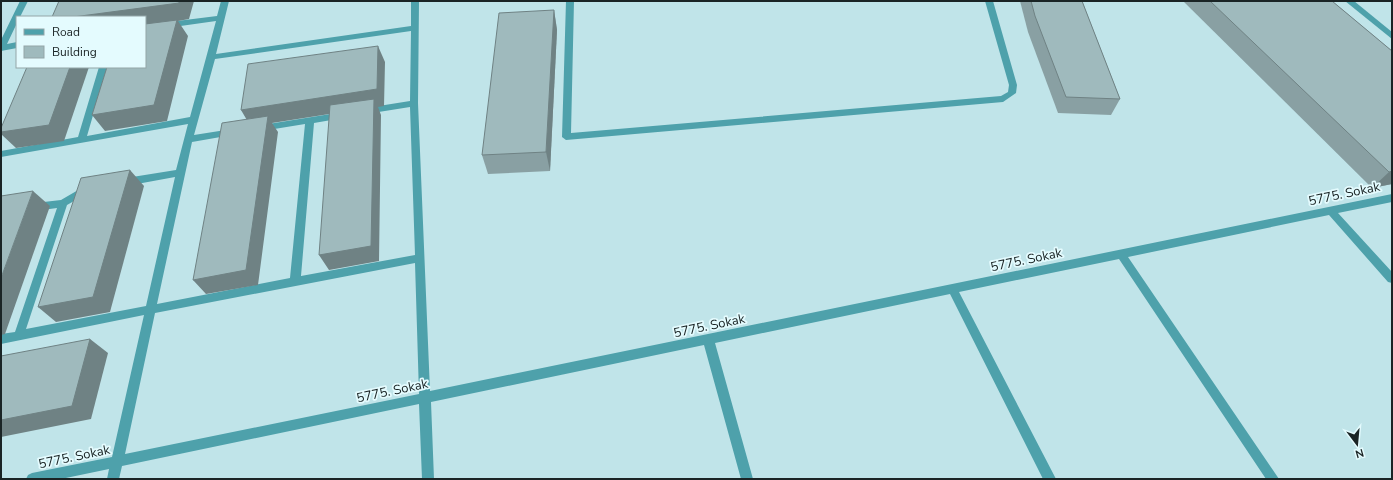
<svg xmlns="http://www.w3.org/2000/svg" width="1393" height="480" font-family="'Nunito Sans',sans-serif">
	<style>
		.built { fill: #c0e4e9; fill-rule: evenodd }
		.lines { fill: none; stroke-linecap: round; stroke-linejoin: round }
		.lane { fill: #4ea1ab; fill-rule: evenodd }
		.street { fill: #4ea1ab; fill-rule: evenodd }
		.wall { fill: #89a0a3 }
		.shaded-wall { fill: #6f8284 }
		.building { fill: #9fbabd; stroke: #6f8284 }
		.labels { text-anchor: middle; stroke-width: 3.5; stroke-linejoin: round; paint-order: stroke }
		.street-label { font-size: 13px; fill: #1a2425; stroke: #e4fbfe }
	</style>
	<rect width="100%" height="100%" fill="#d3eff2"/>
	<path class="built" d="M1 1H1392V479H1ZM17 17H145V67H17Z"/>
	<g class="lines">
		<path class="lane" d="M566 1H574L571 133 1001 96 1008 92 1009 85 985 1H993L1017 85 1016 93 1003 102 566 140 562 137Z"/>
		<g class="street">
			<path d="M20 1H28L20 17H17V23L7 44 17 42V48L1 51V40Z"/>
			<path d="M221 1H229L216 54 411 26V1H419L418 103 430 391 1392 194V202L1338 213 1392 272V283L1388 282 1329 215 1128 257 1279 479H1266L1119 259 959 292 1056 479H1043L950 294 715 343 753 479H741L704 345 431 402 434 479H422L419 404 122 466 119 479H107L109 469 61 479H26L28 475 32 473 112 457 144 315 1 344V334L15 332 57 208 35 211 30 207 35 203 61 200 85 186 90 190 88 193 67 205 26 329 146 306 175 177 126 186 121 182 126 178 176 170 188 124 1 157V151L78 137 99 67H107L87 136 190 117 216 21 145 31V25L217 16ZM411 31 410 101 366 108 362 111 366 114 410 107 415 255 301 276 314 123 343 118 347 115 343 112 262 125 258 128 262 131 305 124 290 278 157 304 192 142 232 135 236 132 232 129 194 135 215 59ZM415 263 419 394 125 454 155 313Z"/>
			<path d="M1345 1H1354L1392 32V39Z"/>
		</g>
	</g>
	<g class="wall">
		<path d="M1020 1H1082L1120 99 1111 115 1058 113 1028 32Z"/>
		<path d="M1183 1H1332L1392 51V184L1372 188Z"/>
		<path d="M554 10 557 30 550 171 488 174 482 155Z"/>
	</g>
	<g class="shaded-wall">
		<path d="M179 1H194L189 19 178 21 188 36 167 121 105 131 92 115 145 25V17H73Z"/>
		<path d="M554 10 557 30 550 171 546 152Z"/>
		<path d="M378 46 385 62 384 106 378 107 381 115 379 261 329 270 319 255 374 107 272 123 278 132 258 285 206 294 193 280 251 127 241 110Z"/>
		<path d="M70 67H89L64 141 16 148 1 134V132Z"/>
		<path d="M130 170 144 186 110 312 56 322 38 307Z"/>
		<path d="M1392 171V184L1372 188 1389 172Z"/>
		<path d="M33 191 50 206 5 334 1 335V278Z"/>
		<path d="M90 339 108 353 91 419 1 437V420Z"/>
	</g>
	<g class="building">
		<path d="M59 1H179V3L73 17H52Z"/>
		<path d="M1031 1H1082L1120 99 1066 97 1035 16Z"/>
		<path d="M1210 1H1332L1392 51V171L1389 172Z"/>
		<path d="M554 10 546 152 482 155 499 13Z"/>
		<path d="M177 20 154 105 92 115 107 67H145V24Z"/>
		<path d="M378 46 377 89 241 110 248 64Z"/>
		<path d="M27 67H70L49 125 1 132V128Z"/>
		<path d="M374 99 371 246 319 255 330 105Z"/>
		<path d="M268 116 246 270 193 280 222 123Z"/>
		<path d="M130 170 93 297 38 307 81 178Z"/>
		<path d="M33 191 1 278V196Z"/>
		<path d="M90 339 72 406 1 420V356Z"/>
	</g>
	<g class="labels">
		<g class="street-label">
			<text transform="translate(1344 193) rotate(-12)" y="5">5775. Sokak</text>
			<text transform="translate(1026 259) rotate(-12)" y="5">5775. Sokak</text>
			<text transform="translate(709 325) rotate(-12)" y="5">5775. Sokak</text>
			<text transform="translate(392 390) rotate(-12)" y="5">5775. Sokak</text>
			<text transform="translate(74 456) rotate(-12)" y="5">5775. Sokak</text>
		</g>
	</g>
	<rect width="1393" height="480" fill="none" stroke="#1a2425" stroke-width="4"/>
	<rect x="16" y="16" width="130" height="52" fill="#e4fbfe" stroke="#93a5a7"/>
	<rect x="24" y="29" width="20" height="6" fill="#4ea1ab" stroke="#93a5a7"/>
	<text x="52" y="36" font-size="12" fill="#1a2425">Road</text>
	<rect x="24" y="46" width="20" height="12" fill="#9fbabd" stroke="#93a5a7"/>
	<text x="52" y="56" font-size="12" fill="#1a2425">Building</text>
	<g transform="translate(1357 444) rotate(164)" stroke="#e4fbfe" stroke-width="3" paint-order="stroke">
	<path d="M0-3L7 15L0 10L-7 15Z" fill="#1a2425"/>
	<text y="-6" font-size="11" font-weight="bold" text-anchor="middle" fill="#1a2425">N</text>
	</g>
</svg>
